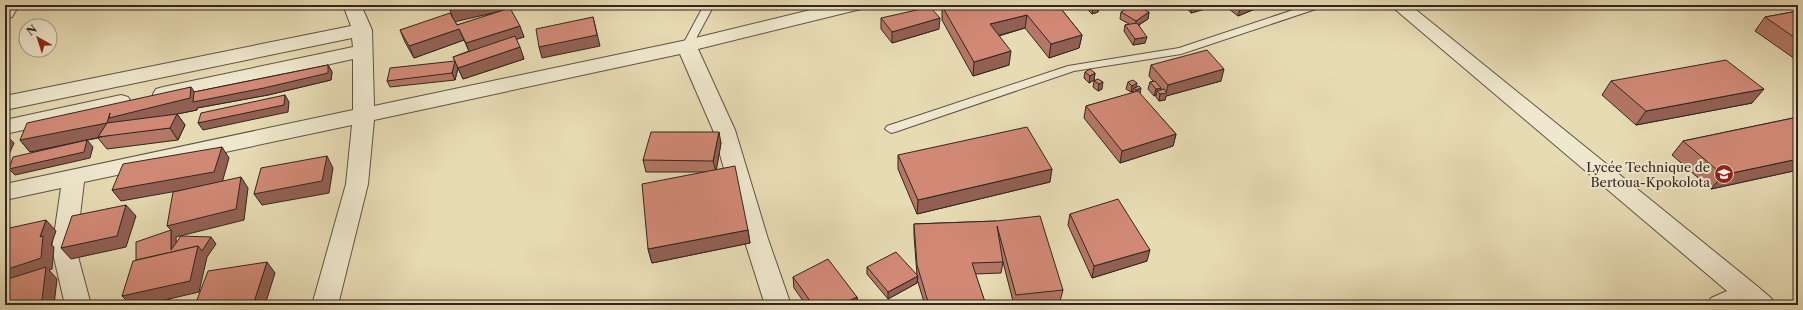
<svg xmlns="http://www.w3.org/2000/svg" width="1803" height="310" font-family="'Libre Caslon Text',serif">
	<style>
		.lines { fill: none; stroke-linecap: round; stroke-linejoin: round }
		.lane-casing { stroke: #5e5344; stroke-width: 2 }
		.street-casing { stroke: #5e5344; stroke-width: 2 }
		.lane { fill: #efe8ce; fill-rule: evenodd }
		.street { fill: #efe8ce; fill-rule: evenodd }
		.wall { fill: #b47665; stroke: #31261f; fill-rule: evenodd }
		.shaded-wall { fill: #926053; stroke: #31261f }
		.building { fill: #d18976; stroke: #31261f }
		.labels { text-anchor: middle; stroke-width: 4; stroke-linejoin: round; paint-order: stroke }
		.poi-label { font-size: 13px; fill: #31261f; stroke: #efe8ce; text-anchor: end }
	</style>
	<rect width="100%" height="100%" fill="#e7dbb4"/>
	<filter id="stains"><feTurbulence type="fractalNoise" baseFrequency=".005" numOctaves="4"/><feColorMatrix values="0 0 0 0 .2 0 0 0 0 .09 0 0 0 0 .02 0 0 0 .5 -.17"/></filter>
	<radialGradient id="worn" r=".72"><stop offset=".6" stop-color="#630" stop-opacity="0"/><stop offset="1" stop-color="#630" stop-opacity=".3"/></radialGradient>
	<g class="lines">
		<g class="lane-casing">
			<g id="lane">
				<path d="M704 5H714L691 48H683L682 46Z"/>
				<path d="M1308 5H1323L1322 7 1181 54 1074 71 895 132 891 133 885 129 887 126 1068 66 1179 48Z"/>
			</g>
		</g>
		<g class="street-casing">
			<g id="street">
				<path d="M5 5H19L12 17 5 19Z"/>
				<path d="M343 5H361L372 30 374 106 687 40 831 5H863L861 9 698 49 735 130 768 239 791 305H765L744 239 713 130 680 54 374 120 368 184 338 305H312L346 184 352 125 84 182 76 249 91 305H65L52 249 61 188 5 200V184L353 110V59L163 101 156 99 153 94 156 89 163 87 353 47 352 38 5 110V96L351 26Z"/>
				<path d="M1390 5H1410L1757 286 1771 298 1775 305H1707L1711 298 1727 291Z"/>
				<path d="M121 95 128 97 131 102 128 107 5 134V120Z"/>
			</g>
		</g>
		<use href="#lane" class="lane"/>
		<use href="#street" class="street"/>
	</g>
	<g class="wall">
		<path d="M527 5 510 9 524 37 516 39 524 59 463 79 453 57 469 51 464 40 414 58 405 42 400 30 452 16ZM506 10 457 25 455 21Z"/>
		<path d="M1058 5 1082 35 1079 48 1049 58 1025 28 999 36 1009 65 973 76 942 20V6Z"/>
		<path d="M1090 5H1099L1098 12 1092 14 1089 11Z"/>
		<path d="M1184 5H1206L1205 9 1191 13Z"/>
		<path d="M1224 5H1256L1255 9 1238 16Z"/>
		<path d="M1798 11V61L1755 31 1765 17Z"/>
		<path d="M1121 12H1149L1148 19 1139 25 1145 43 1133 45 1124 31 1125 25 1129 24 1120 19Z"/>
		<path d="M881 18 939 29 892 43 881 29Z"/>
		<path d="M328 65 332 72 331 80 268 95 197 108V110L177 114 185 125 178 140 107 149 98 138 30 152 20 140 194 92Z"/>
		<path d="M1151 65 1221 81 1166 96 1165 100 1159 101 1156 97V95L1154 96 1148 89 1150 82 1153 81 1149 76Z"/>
		<path d="M458 68 455 80 390 87 387 81Z"/>
		<path d="M1085 72 1095 73 1094 80 1089 83 1084 78Z"/>
		<path d="M1098 79 1102 89 1098 91 1093 87 1094 81Z"/>
		<path d="M1611 81 1752 103 1636 125 1602 95Z"/>
		<path d="M1128 82 1136 87 1140 94 1176 134 1173 146 1120 163 1084 118 1086 106 1133 93V91L1131 92 1126 89Z"/>
		<path d="M1798 117V170L1711 189 1672 155 1683 141Z"/>
		<path d="M721 143 716 170 748 230 750 243 652 263 648 249 706 172H646L643 160Z"/>
		<path d="M898 155 1050 182 917 214 898 169Z"/>
		<path d="M1070 214 1147 261 1092 278 1068 225Z"/>
		<path d="M996 221 1063 290 1060 301 1022 305H1014L1003 262 1001 273 975 274 986 305H925L917 279V283L888 299 867 274V267L917 275 914 235V224Z"/>
		<path d="M793 277 857 297 858 305H806L794 288Z"/>
	</g>
	<g class="shaded-wall">
		<path d="M474 5H527L454 22 450 10Z"/>
		<path d="M1099 5 1098 12 1092 14 1093 8Z"/>
		<path d="M1197 5H1206L1205 9 1191 13 1192 6Z"/>
		<path d="M1250 5H1256L1255 9 1238 16 1240 9Z"/>
		<path d="M1149 12 1148 19 1135 27 1136 21Z"/>
		<path d="M1027 15 1025 28 989 38 990 24Z"/>
		<path d="M593 17 600 46 542 58 539 47Z"/>
		<path d="M940 18 939 29 892 43V32Z"/>
		<path d="M520 26 524 37 470 54 466 43Z"/>
		<path d="M459 29 464 40 414 58 409 46Z"/>
		<path d="M1082 35 1079 48 1049 58 1051 44Z"/>
		<path d="M1147 37 1145 43 1133 45 1135 39Z"/>
		<path d="M520 47 524 59 463 79 458 68Z"/>
		<path d="M1011 51 1009 65 973 76 974 62Z"/>
		<path d="M455 61 458 68 455 80 452 73Z"/>
		<path d="M328 65 332 72 331 80 268 95 197 108V110L177 114 185 125 178 140 170 128 115 134 30 152 20 140 191 87 199 98Z"/>
		<path d="M1224 69 1221 81 1166 96 1165 100 1159 101 1160 94 1166 93 1168 85Z"/>
		<path d="M1095 73 1094 80 1089 83 1090 76Z"/>
		<path d="M1103 82 1102 89 1098 91 1099 84Z"/>
		<path d="M1137 83 1136 89 1134 88 1133 91 1131 92 1132 86Z"/>
		<path d="M1141 88 1140 94 1135 96 1136 90Z"/>
		<path d="M1161 88 1160 94 1157 91 1156 95 1154 96 1156 89Z"/>
		<path d="M1764 89 1752 103 1636 125 1646 111Z"/>
		<path d="M285 95 289 102 288 112 203 130 198 123Z"/>
		<path d="M719 132 721 143 716 172 713 161Z"/>
		<path d="M1176 134 1173 146 1120 163 1122 151Z"/>
		<path d="M8 137 14 143 5 163V144Z"/>
		<path d="M87 140 93 147 90 158 15 175 9 169Z"/>
		<path d="M222 147 229 158 222 183 121 201 112 190Z"/>
		<path d="M327 156 333 168 329 193 262 205 254 194Z"/>
		<path d="M1798 159V170L1711 189 1723 175Z"/>
		<path d="M1052 169 1050 182 917 214 918 200Z"/>
		<path d="M241 177 248 188 244 220 176 237 177 257 171 250V230L167 226Z"/>
		<path d="M126 205 136 216 126 247 71 259 61 248Z"/>
		<path d="M46 220 56 231 51 245 54 247 52 269 49 270 57 279 54 305H27L5 285V270L40 237Z"/>
		<path d="M748 230 750 243 652 263 648 249Z"/>
		<path d="M211 237 216 244 207 257 199 292 169 299 174 305H131L122 296 198 246Z"/>
		<path d="M1150 250 1147 261 1092 278 1094 266Z"/>
		<path d="M267 262 275 273 265 305H253Z"/>
		<path d="M918 276 917 283 888 299V292Z"/>
		<path d="M857 297 858 305H841Z"/>
	</g>
	<g class="building">
		<path d="M449 5H474L450 10Z"/>
		<path d="M948 5H1058L1082 35 1051 44 1027 15 990 24 1011 51 974 62 942 6Z"/>
		<path d="M1090 5H1099L1093 8Z"/>
		<path d="M1132 5H1136L1149 12 1136 21 1121 12Z"/>
		<path d="M1234 5H1250L1240 9Z"/>
		<path d="M930 7 940 18 892 32 881 18Z"/>
		<path d="M510 8 520 26 466 43 459 29 409 46 400 30 450 13 457 25Z"/>
		<path d="M1798 11V40L1765 17Z"/>
		<path d="M593 17 597 35 539 47 536 29Z"/>
		<path d="M1137 23 1147 37 1135 39 1125 25Z"/>
		<path d="M515 36 520 47 458 68 453 57Z"/>
		<path d="M1207 50 1224 69 1168 85 1151 65Z"/>
		<path d="M1726 60 1764 89 1646 111 1611 81Z"/>
		<path d="M455 61 452 73 387 81 390 68Z"/>
		<path d="M328 65V73L264 88 193 102 194 92Z"/>
		<path d="M1090 69 1095 73 1090 76 1085 72Z"/>
		<path d="M1098 79 1103 82 1099 84 1094 81Z"/>
		<path d="M1133 80 1137 83 1132 86 1128 82Z"/>
		<path d="M1155 81 1161 88 1156 89 1150 82Z"/>
		<path d="M1139 86 1141 88 1136 90 1134 88Z"/>
		<path d="M191 87 190 98 109 118 110 113 107 123 20 140 27 123Z"/>
		<path d="M1164 89 1167 93 1160 94 1157 91Z"/>
		<path d="M1138 91 1176 134 1122 151 1086 106Z"/>
		<path d="M285 95 284 105 198 123 201 113Z"/>
		<path d="M177 114 170 128 98 137 107 123Z"/>
		<path d="M1798 117V159L1723 175 1683 141Z"/>
		<path d="M1027 127 1052 169 918 200 898 155Z"/>
		<path d="M651 132H719L713 161 643 160Z"/>
		<path d="M5 137H8L5 144Z"/>
		<path d="M87 140 84 152 9 169 13 157Z"/>
		<path d="M222 147 214 172 112 190 123 164Z"/>
		<path d="M327 156 322 181 254 194 261 168Z"/>
		<path d="M735 166 748 230 648 249 642 184Z"/>
		<path d="M241 177 236 209 167 226 173 192Z"/>
		<path d="M1118 199 1150 250 1094 266 1070 214Z"/>
		<path d="M126 205 117 236 61 248 72 216Z"/>
		<path d="M1040 216 1063 290 1016 295 997 226 1003 262 972 263 986 305H929L917 265 914 224 996 221Z"/>
		<path d="M46 220 40 237 43 236 41 258 5 270V229Z"/>
		<path d="M171 230V250L181 236 211 237 202 251 198 246 136 260V242Z"/>
		<path d="M198 246 190 281 122 296 133 261Z"/>
		<path d="M896 252 918 276 888 292 867 267Z"/>
		<path d="M828 259 857 297 841 305H813L793 277Z"/>
		<path d="M267 262 253 305H195L208 271Z"/>
		<path d="M46 267 42 300 27 305H5V280Z"/>
		<path d="M169 299 167 305H141Z"/>
	</g>
	<defs>
		<g id="school-disc" transform="scale(1)"><circle r="9.5" fill="#8f2418" stroke="#efe8ce"/><path d="M0-5L7-2L0 1L-7-2ZM-4 1L0 2.5L4 1V4Q0 6-4 4Z" fill="#fff"/></g>
	</defs>
	<g fill-rule="evenodd">
		<use href="#school-disc" x="1724" y="174"/>
	</g>
	<g class="labels">
		<g class="poi-label">
			<text x="1710" y="172">Lycée Technique de<tspan x="1710" dy="15">Bertoua-Kpokolota</tspan></text>
		</g>
	</g>
	<rect width="1803" height="310" fill="none" stroke="#e7dbb4" stroke-width="20"/>
	<rect x="6" y="6" width="1791" height="298" fill="none" stroke="#31261f" stroke-width="2"/>
	<rect x="10" y="10" width="1783" height="290" fill="none" stroke="#31261f"/>
	<g transform="translate(38 38) rotate(321)"><circle r="19" fill="#efe8ce" stroke="#a39a88"/>
	<path d="M0-3L7 15L0 10L-7 15Z" fill="#8f2418"/>
	<text y="-6" font-size="11" font-weight="bold" text-anchor="middle" fill="#31261f">N</text>
	</g>
	<rect width="100%" height="100%" filter="url(#stains)"/>
	<rect width="100%" height="100%" fill="url(#worn)"/>
</svg>
